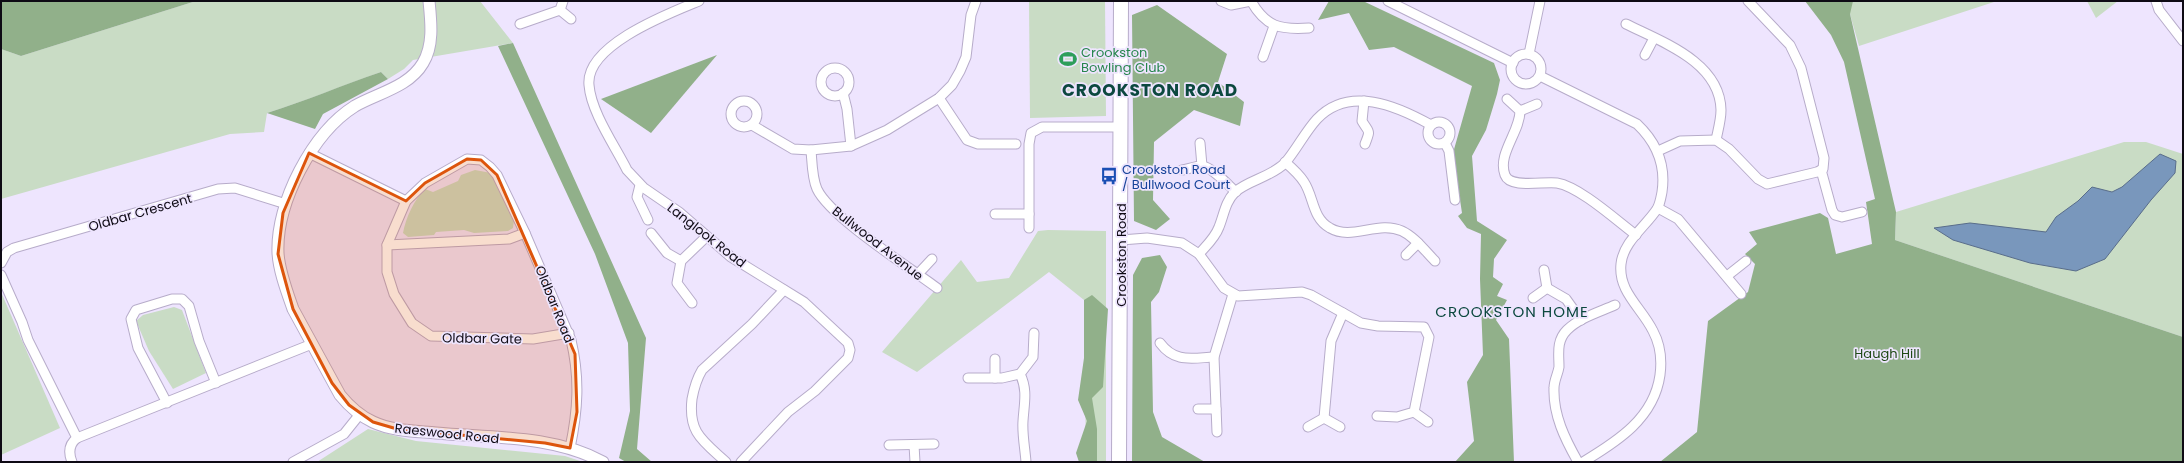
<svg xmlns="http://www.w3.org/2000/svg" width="2184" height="463" font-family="Poppins,sans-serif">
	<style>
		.green { fill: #c9dcc5 }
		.forest { fill: #91b08a }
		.water { fill: #7997bc; stroke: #596d8a }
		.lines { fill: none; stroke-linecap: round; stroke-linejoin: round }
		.minor-casing { stroke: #b7acca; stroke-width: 11 }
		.tertiary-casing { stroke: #b7acca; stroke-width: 13 }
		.primary-casing { stroke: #b7acca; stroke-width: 16 }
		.minor { stroke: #fff; stroke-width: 9 }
		.tertiary { stroke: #fff; stroke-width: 11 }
		.primary { stroke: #fff; stroke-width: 14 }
		.marked { fill: #dd550c; fill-opacity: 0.2; stroke: #dd550c; stroke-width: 3; stroke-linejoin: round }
		.labels { text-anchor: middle; stroke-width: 3.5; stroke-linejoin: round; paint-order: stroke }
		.leisure-label { font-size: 13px; fill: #27864d; stroke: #eee5fe; text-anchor: start }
		.transit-label { font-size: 13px; fill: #164399; stroke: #eee5fe; text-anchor: start }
		.street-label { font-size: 13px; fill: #0e0a14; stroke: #eee5fe }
		.park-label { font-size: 13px; fill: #1f4915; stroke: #eee5fe }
		.quarter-label { font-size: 15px; letter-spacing: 1px; fill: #0c483f; stroke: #eee5fe }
		.district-label { font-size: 17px; font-weight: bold; letter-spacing: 1px; fill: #0c483f; stroke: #eee5fe }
	</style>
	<rect width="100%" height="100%" fill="#eee5fe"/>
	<g class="green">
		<path d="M196 1H480L513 43 413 60 404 69 388 79 381 72C343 85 306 101 267 113L264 132 230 134 1 199V49L21 56Z"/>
		<path d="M1029 1H1105L1106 116 1030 118Z"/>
		<path d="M1805 1H1997L1859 46 1850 14Z"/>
		<path d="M2087 1H2118L2096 18Z"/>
		<path d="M2124 142H2146L2183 154V337L1895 240 1896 212Z"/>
		<path d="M475 170 491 173 514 221 513 228 508 231 474 233 464 230 436 232 434 235 408 237 403 233C406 217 414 200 425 189L433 192 458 181 461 175Z"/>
		<path d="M1048 230 1106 231V462H1086L1084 300 1049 272 917 372 882 352 961 260 977 282 1009 278 1038 231Z"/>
		<path d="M1 292 60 428 1 455Z"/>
		<path d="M174 307 182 310 206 373 173 389 149 351 136 321 143 315Z"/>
		<path d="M368 429 416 441 565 456 583 462H317Z"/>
	</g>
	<g class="forest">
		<path d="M1 1H196L21 56 1 49Z"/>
		<path d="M1329 1H1363L1494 63 1500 80 1497 94 1486 130 1472 156 1477 221 1507 240 1494 259 1493 277 1503 284 1497 296 1507 300 1496 320 1509 339 1514 462H1455L1474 441 1467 382 1483 355 1480 279 1481 234 1467 228 1458 216 1462 213 1453 153 1472 86 1394 47 1369 50 1349 13 1318 20Z"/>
		<path d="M1805 1H1853L1850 14 1896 212 1895 240 2183 337V462H1660L1697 432 1708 321 1748 292 1755 264 1745 254 1757 244 1749 232 1820 213 1828 218 1836 254 1872 244 1866 202 1875 199 1844 62 1831 35Z"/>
		<path d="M1157 5 1227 54 1218 82 1244 102 1240 126 1194 110 1154 142 1153 200 1170 219 1156 230 1134 221 1132 15Z"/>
		<path d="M513 43 646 338 637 449 652 462H626L619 458 630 411 628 343 595 254 498 46Z"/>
		<path d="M717 55 651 133 601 99Z"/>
		<path d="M381 72 388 79 323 114 315 129 267 113C306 101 342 85 381 72Z"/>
		<path d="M1160 255 1167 267 1159 292 1151 302 1153 412 1162 437 1205 462H1132L1133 275 1142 258Z"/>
		<path d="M1092 295 1108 309 1103 387 1092 398 1097 429V462H1079L1076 453 1087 421 1078 400 1084 358V300Z"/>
	</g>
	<path class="water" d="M2160 154 2176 161 2175 173 2151 200 2105 259 2076 271 2030 263 1953 240 1934 228 1970 223 2046 232 2056 217 2078 201 2092 187 2112 192 2122 187Z"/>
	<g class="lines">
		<g class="minor-casing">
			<g id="minor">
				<path d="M699 1C670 13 585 45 589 85 591 112 615 146 627 170L644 188 679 212 731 257 804 302 848 343 850 350 848 358 815 391 788 412 741 462"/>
				<path d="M1221 1 1231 5 1251 1"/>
				<path d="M1251 1C1266 27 1280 30 1309 28"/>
				<path d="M1388 1 1513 63"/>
				<path d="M2156 1 2159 10 2183 41"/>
				<path d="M560 10 571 19"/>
				<path d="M520 24 560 10 563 1"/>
				<path d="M1626 24C1662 42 1720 62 1721 110 1721 120 1718 130 1716 140"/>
				<path d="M1529 54 1540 1"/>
				<circle cx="1526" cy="69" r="15"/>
				<path d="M1645 55 1654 38"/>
				<path d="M1263 57 1274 26"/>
				<circle cx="835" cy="82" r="14"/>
				<path d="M1540 76 1637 124C1656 142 1666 165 1662 192 1661 197 1660 204 1657 209 1646 226 1623 242 1621 264 1618 292 1642 308 1653 331 1660 344 1662 360 1660 375 1654 418 1618 441 1583 462"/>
				<path d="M843 93 847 109 851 146"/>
				<path d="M939 98 967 140 978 144H1016"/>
				<path d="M1507 99 1520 111C1520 132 1497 154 1505 175 1510 189 1544 181 1557 183 1580 187 1616 220 1636 235"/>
				<circle cx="744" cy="114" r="13"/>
				<path d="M1364 101 1362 121C1369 133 1371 129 1365 144"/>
				<path d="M1520 111 1537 104"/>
				<circle cx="1439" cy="133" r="11"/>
				<path d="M752 125 793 149 811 150 851 146 887 130 939 98 952 85 960 71 966 57 971 15 976 1"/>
				<path d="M1200 143 1202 166"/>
				<path d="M1445 143 1449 151 1455 200"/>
				<path d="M811 150C812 161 812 178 817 189 830 217 909 267 937 288"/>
				<path d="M1658 151 1680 141 1716 140 1729 149 1758 179 1767 184 1817 172 1823 169 1824 158 1801 68 1790 45 1748 1"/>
				<path d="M309 153 406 201"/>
				<path d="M1285 162C1292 168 1299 174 1304 182 1314 197 1312 218 1330 228 1352 241 1378 220 1402 231 1415 237 1425 251 1435 261"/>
				<path d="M1182 170C1188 169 1196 166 1202 166 1212 167 1228 185 1236 192"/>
				<path d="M1821 170 1832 210 1835 215 1842 217 1862 212"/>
				<path d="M640 185 637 197 648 220"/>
				<path d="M1658 208 1678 219 1741 294"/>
				<path d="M995 214H1029"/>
				<path d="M1029 228V144L1031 133 1042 127H1120"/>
				<path d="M525 233 497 175 490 167 481 160 467 159 425 183 406 201 387 245V272L394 294 412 323 431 336 533 339 569 333"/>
				<path d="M651 233 667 253 681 261"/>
				<path d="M1121 240 1147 238 1182 243 1199 254 1224 288 1238 296 1302 292 1311 295 1361 323 1378 326 1424 327 1429 337 1414 412 1397 417 1377 416"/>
				<path d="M387 245 509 239 525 233 571 340C580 378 578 410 570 448"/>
				<path d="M1199 254C1206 246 1215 238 1219 227 1224 215 1225 202 1235 192 1249 180 1271 177 1285 163 1297 149 1305 132 1317 119 1349 85 1397 106 1431 125"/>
				<path d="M1406 255 1418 243"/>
				<path d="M1 263 7 252 14 248 218 189 235 188 286 204"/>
				<path d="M918 274 932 259"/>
				<path d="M1 275 22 322 28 340 77 438"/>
				<path d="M1727 276 1746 261"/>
				<path d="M1547 288 1566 299 1581 320"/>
				<path d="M1533 298 1547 288 1544 270"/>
				<path d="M692 303 677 283 681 261 706 237"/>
				<path d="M1160 343C1175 363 1191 358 1214 357"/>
				<path d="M995 359V378"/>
				<path d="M1020 374 1033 357 1034 333"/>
				<path d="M968 378H1002L1020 374C1028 390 1024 404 1023 421 1022 434 1025 448 1026 462"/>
				<path d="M167 403 138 348 131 319 136 310 172 299H182L189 306 199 341 216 383"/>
				<path d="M1198 409H1216"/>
				<path d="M1414 412 1428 422"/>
				<path d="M1324 418 1331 341 1343 313"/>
				<path d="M1308 427 1324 418 1340 427"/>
				<path d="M1217 432 1214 357 1233 294"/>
				<path d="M889 445 934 444"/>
				<path d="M914 445 915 462"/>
				<path d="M72 462C68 452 69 444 77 438L312 344"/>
				<path d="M293 462 344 434 360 414"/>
				<path d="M726 462C703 441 688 433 692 399 694 388 696 380 702 370L752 324 784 290"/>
				<path d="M1578 462C1565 439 1553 415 1554 388 1554 380 1558 374 1559 367 1559 354 1556 341 1567 330 1579 318 1599 312 1615 305"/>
			</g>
		</g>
		<g class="tertiary-casing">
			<path id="tertiary" d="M429 1C431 21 434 45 423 63 409 87 378 93 355 106 312 133 276 203 278 253 279 271 287 292 293 309L340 395C349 406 360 416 373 422 392 431 415 431 436 433 491 438 553 435 603 462"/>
		</g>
		<g class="primary-casing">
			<path id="primary" d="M1119 462 1121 1"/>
		</g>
		<use href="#minor" class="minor"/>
		<use href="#tertiary" class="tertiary"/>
		<use href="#primary" class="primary"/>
	</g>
	<path class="marked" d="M309 153 406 201 425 183 467 159 481 160 497 175 575 354 577 412 570 448 545 443 397 429 373 422 349 405 332 383 293 309 278 254 283 213Z"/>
	<defs>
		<g id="stadium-bare" transform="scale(1.38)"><path d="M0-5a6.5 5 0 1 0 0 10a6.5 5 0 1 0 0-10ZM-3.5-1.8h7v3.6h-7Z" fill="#2e9e5b" stroke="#eee5fe" stroke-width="2.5" paint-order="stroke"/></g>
		<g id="bus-bare" transform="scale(1.38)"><path d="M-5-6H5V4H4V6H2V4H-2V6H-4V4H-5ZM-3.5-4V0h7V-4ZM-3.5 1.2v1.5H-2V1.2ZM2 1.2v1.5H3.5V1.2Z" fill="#1a4fb4" stroke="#eee5fe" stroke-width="2.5" paint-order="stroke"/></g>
	</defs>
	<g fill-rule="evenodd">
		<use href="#stadium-bare" x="1068" y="59"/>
		<use href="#bus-bare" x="1109" y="176"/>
	</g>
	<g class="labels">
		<g class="leisure-label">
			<text x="1081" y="57">Crookston<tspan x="1081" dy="15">Bowling Club</tspan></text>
		</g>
		<g class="transit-label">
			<text x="1122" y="174">Crookston Road<tspan x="1122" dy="15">/ Bullwood Court</tspan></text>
		</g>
		<g class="street-label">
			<text transform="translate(140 212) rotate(-16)" y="5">Oldbar Crescent</text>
			<text transform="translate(707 235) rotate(38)" y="5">Langlook Road</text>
			<text transform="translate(878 243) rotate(38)" y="5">Bullwood Avenue</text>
			<text transform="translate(1121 255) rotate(-90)" y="5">Crookston Road</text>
			<text transform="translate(555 304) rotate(68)" y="5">Oldbar Road</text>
			<text transform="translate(482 338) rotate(1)" y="5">Oldbar Gate</text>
			<text transform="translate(447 433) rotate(6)" y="5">Raeswood Road</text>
		</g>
		<g class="park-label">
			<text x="1887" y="358">Haugh Hill</text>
		</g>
		<g class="quarter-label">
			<text x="1512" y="317">CROOKSTON HOME</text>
		</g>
		<g class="district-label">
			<text x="1150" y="96">CROOKSTON ROAD</text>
		</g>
	</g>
	<rect width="2184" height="463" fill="none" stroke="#0e0a14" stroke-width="4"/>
</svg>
